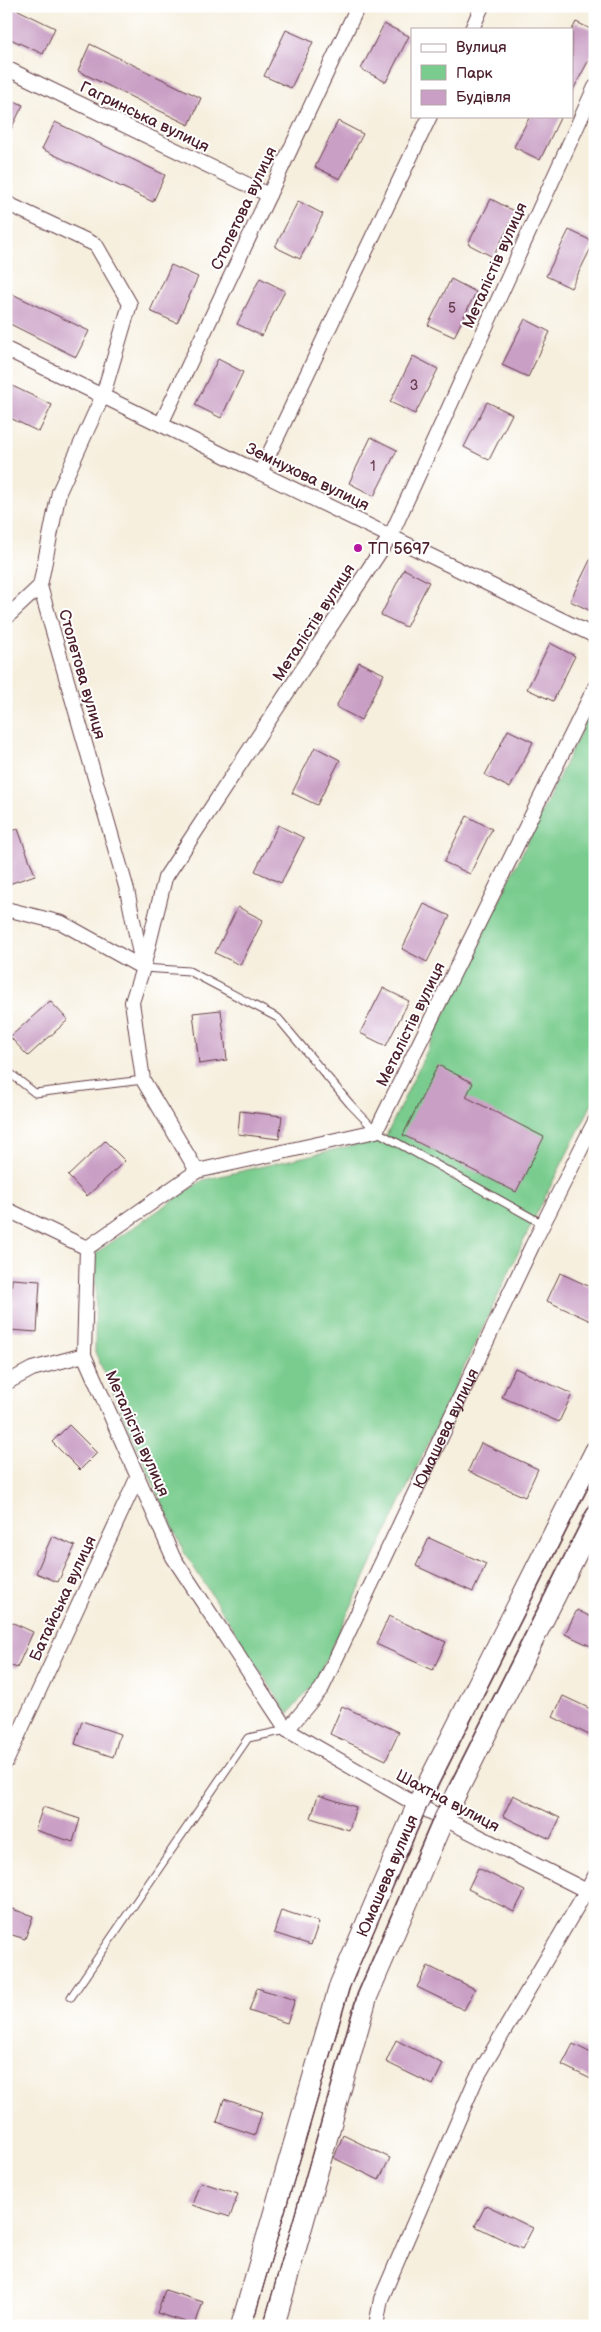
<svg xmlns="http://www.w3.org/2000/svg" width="601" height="2332" font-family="'Balsamiq Sans',sans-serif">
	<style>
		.green { fill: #79cc8e; stroke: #62765c }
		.building { fill: #c99fc5 }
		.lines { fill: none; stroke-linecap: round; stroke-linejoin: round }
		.service-casing { stroke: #643e46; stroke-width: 9 }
		.minor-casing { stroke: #643e46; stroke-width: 16 }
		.secondary-casing { stroke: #643e46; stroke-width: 22 }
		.service { stroke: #fff; stroke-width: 7 }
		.minor { stroke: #fff; stroke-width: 14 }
		.secondary { stroke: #fff; stroke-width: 20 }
		.tram { stroke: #4a1f2b; stroke-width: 1 }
		.poi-dot { fill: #b5179e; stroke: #fff; stroke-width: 2 }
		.labels { text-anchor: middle; stroke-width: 4; stroke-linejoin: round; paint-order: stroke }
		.number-label { font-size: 14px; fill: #6a3f52 }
		.street-label { font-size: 16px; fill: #4a1f2b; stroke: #fff }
		.poi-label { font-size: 16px; fill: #4a1f2b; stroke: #fff; text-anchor: start }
	</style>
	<rect width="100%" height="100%" fill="#fff"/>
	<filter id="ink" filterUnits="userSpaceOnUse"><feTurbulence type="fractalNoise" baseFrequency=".02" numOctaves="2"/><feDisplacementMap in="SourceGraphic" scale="10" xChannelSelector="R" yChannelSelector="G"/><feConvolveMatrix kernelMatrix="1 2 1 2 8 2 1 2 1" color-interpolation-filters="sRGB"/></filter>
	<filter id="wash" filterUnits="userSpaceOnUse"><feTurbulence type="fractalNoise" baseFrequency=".0096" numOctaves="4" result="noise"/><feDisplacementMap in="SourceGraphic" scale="20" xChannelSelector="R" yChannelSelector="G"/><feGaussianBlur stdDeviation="1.12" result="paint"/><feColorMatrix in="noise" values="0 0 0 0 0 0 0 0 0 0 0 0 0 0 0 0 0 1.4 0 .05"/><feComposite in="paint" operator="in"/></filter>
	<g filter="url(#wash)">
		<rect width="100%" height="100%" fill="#f6efde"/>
		<path class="green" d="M595 702V1098L534 1219 316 1681 288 1714 184 1552 95 1352 96 1253 203 1180 385 1138Z"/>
		<g id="blocks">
			<g class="building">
				<path d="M6 6H10L55 28 43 54 6 37Z"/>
				<path d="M576 22 595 31V48L572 92V30Z"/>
				<path d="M384 24 409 36 386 82 361 69Z"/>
				<path d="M286 30 313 42 291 88 264 76Z"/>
				<path d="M90 44 201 98 189 125 78 71Z"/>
				<path d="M6 97 23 105 6 139Z"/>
				<path d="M530 116H561L540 160 514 147Z"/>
				<path d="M338 121 363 134 340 179 315 167Z"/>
				<path d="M55 122 165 175 153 202 42 149Z"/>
				<path d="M491 199 516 212 493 257 468 244Z"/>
				<path d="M298 201 323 214 300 259 275 247Z"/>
				<path d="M569 230 594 242 571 288 546 276Z"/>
				<path d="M171 265 198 277 177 323 150 311Z"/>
				<path d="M260 278 285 291 262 336 237 324Z"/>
				<path d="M451 279 476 292 454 337 428 325Z"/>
				<path d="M6 291 89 331 76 357 6 322Z"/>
				<path d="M525 319 550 332 528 377 502 365Z"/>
				<path d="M413 356 438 369 415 414 390 402Z"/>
				<path d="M218 359 243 372 221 418 195 405Z"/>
				<path d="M6 383 52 405 39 432 6 416Z"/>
				<path d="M487 402 512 414 489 460 464 447Z"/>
				<path d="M371 437 397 450 374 496 349 483Z"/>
				<path d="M595 550V613L570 601Z"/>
				<path d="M404 569 429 582 406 627 381 615Z"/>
				<path d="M550 643 575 656 553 701 527 689Z"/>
				<path d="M359 662 384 674 361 720 336 707Z"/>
				<path d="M508 730 533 742 510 788 485 775Z"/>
				<path d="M315 747 340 760 317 805 292 793Z"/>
				<path d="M467 816 492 829 470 874 444 862Z"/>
				<path d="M278 825 304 838 281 883 255 871Z"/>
				<path d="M18 829 35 875 6 885V833Z"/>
				<path d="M424 904 450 916 427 962 402 949Z"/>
				<path d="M238 907 263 920 240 965 215 953Z"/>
				<path d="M383 988 409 1001 386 1046 360 1033Z"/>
				<path d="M50 1001 68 1020 28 1056 10 1037Z"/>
				<path d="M221 1010 227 1060 199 1064 193 1013Z"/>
				<path d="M438 1065 473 1083 466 1097 544 1137 516 1192 403 1135Z"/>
				<path d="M240 1111 282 1116 279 1139 238 1134Z"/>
				<path d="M105 1141 125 1161 87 1196 68 1176Z"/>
				<path d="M560 1273 595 1289V1323L547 1301Z"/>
				<path d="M12 1279 40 1281 37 1332 9 1330Z"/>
				<path d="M515 1368 572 1394 559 1422 502 1397Z"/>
				<path d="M69 1425 97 1453 80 1470 52 1442Z"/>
				<path d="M481 1443 538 1469 525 1497 468 1471Z"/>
				<path d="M52 1536 75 1546 58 1582 36 1573Z"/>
				<path d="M429 1538 486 1564 473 1592 416 1566Z"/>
				<path d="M577 1610 595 1619V1648L565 1634Z"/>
				<path d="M389 1616 446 1642 433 1670 376 1644Z"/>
				<path d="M11 1622 33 1632 17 1668 6 1664V1632Z"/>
				<path d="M563 1696 595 1711V1738L553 1717Z"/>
				<path d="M342 1706 399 1732 386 1760 330 1734Z"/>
				<path d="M82 1721 120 1734 113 1757 75 1744Z"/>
				<path d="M318 1795 356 1807 349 1830 311 1818Z"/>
				<path d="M513 1795 560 1818 550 1839 503 1816Z"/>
				<path d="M43 1807 80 1819 73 1842 35 1830Z"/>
				<path d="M478 1868 525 1891 514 1912 468 1889Z"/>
				<path d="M6 1907 33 1916 25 1939 6 1933Z"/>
				<path d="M281 1910 319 1922 311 1945 274 1933Z"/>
				<path d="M428 1966 475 1989 464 2010 417 1987Z"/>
				<path d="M257 1988 295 2000 287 2023 249 2011Z"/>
				<path d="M396 2040 443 2064 433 2085 386 2062Z"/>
				<path d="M573 2044 595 2055V2081L562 2065Z"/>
				<path d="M224 2099 262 2112 255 2135 217 2122Z"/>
				<path d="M343 2135 390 2158 379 2180 334 2158Z"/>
				<path d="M200 2182 238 2194 230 2217 192 2205Z"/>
				<path d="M486 2205 533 2228 522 2249 475 2226Z"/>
				<path d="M165 2290 203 2302 195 2325 157 2313Z"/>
			</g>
		</g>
	</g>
	<g filter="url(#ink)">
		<use href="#blocks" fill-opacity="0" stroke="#643e46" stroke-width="1"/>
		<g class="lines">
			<g class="service-casing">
				<g id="service">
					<path d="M143 968 189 971 278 1018 350 1104 376 1131 543 1224"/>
					<path d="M6 1070 35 1093 143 1080"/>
					<path d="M71 1997 248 1738 287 1730"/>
				</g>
			</g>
			<g class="minor-casing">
				<g id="minor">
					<path d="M472 29 482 6"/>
					<path d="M6 68 269 195"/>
					<path d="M6 203 96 245 130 304 103 395 59 492 40 586 127 890 142 964"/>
					<path d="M6 349 595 636"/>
					<path d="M161 424 358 6"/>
					<path d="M260 473 430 116"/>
					<path d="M6 618 40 586"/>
					<path d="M595 687 376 1131 197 1171 87 1248 84 1355 173 1557 287 1730 417 1805 595 1895"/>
					<path d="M6 909 62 923 143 968"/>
					<path d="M197 1171 143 1080 132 1002 143 968 165 878 391 535 595 87"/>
					<path d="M6 1209 87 1248"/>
					<path d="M6 1383 32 1369 84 1355"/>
					<path id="s1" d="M287 1730 322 1688 532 1246 595 1121"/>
					<path d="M6 1762 138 1476"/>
					<path d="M376 2326 381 2299 476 2079 595 1876"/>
				</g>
			</g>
			<g class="secondary-casing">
				<g id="secondary">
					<path id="s2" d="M241 2326 340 1984 417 1805 595 1451"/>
					<path d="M274 2326 367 1997 444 1818 595 1517"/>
				</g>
			</g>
			<use href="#service" class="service"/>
			<use href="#minor" class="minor"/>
			<use href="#secondary" class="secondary"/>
			<g class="tram">
				<path d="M252 2326 349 1989 426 1809 595 1473"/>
				<path d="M263 2326 358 1993 435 1814 595 1495"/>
			</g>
		</g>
	</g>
	<circle class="poi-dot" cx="358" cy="548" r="5"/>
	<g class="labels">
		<g class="number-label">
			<text x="452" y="313">5</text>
			<text x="414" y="390">3</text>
			<text x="373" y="471">1</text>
		</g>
		<g class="street-label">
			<text transform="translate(145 116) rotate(26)" y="6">Гагринська вулиця</text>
			<text transform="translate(243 208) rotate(-65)" y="6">Столетова вулиця</text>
			<text transform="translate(494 265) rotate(-66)" y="6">Металістів вулиця</text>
			<text transform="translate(308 476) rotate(26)" y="6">Земнухова вулиця</text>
			<text transform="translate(313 622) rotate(-57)" y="6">Металістів вулиця</text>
			<text transform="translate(83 674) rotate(74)" y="6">Столетова вулиця</text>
			<text transform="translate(410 1024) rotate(-64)" y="6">Металістів вулиця</text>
			<text dy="6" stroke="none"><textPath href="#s1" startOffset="342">Юмашева вулиця</textPath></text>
			<text transform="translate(138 1433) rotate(66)" y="6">Металістів вулиця</text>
			<text transform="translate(62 1598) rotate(-65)" y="6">Батайська вулиця</text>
			<text transform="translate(448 1800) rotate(28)" y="6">Шахтна вулиця</text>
			<text dy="6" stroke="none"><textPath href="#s2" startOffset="474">Юмашева вулиця</textPath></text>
		</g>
		<g class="poi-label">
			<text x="368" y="554">ТП 5697</text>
		</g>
	</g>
	<rect width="601" height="2332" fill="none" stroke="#fff" stroke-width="25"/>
	<rect x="411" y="28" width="162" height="90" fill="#ffffff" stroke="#b7a5aa"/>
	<rect x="421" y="44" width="25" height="8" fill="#ffffff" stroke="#b7a5aa"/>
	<text x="456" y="52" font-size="15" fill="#4a1f2b">Вулиця</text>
	<rect x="421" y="65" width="25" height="15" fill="#79cc8e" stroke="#b7a5aa"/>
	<text x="456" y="78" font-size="15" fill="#4a1f2b">Парк</text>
	<rect x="421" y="90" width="25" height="15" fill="#c99fc5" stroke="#b7a5aa"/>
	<text x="456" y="102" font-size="15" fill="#4a1f2b">Будівля</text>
</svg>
